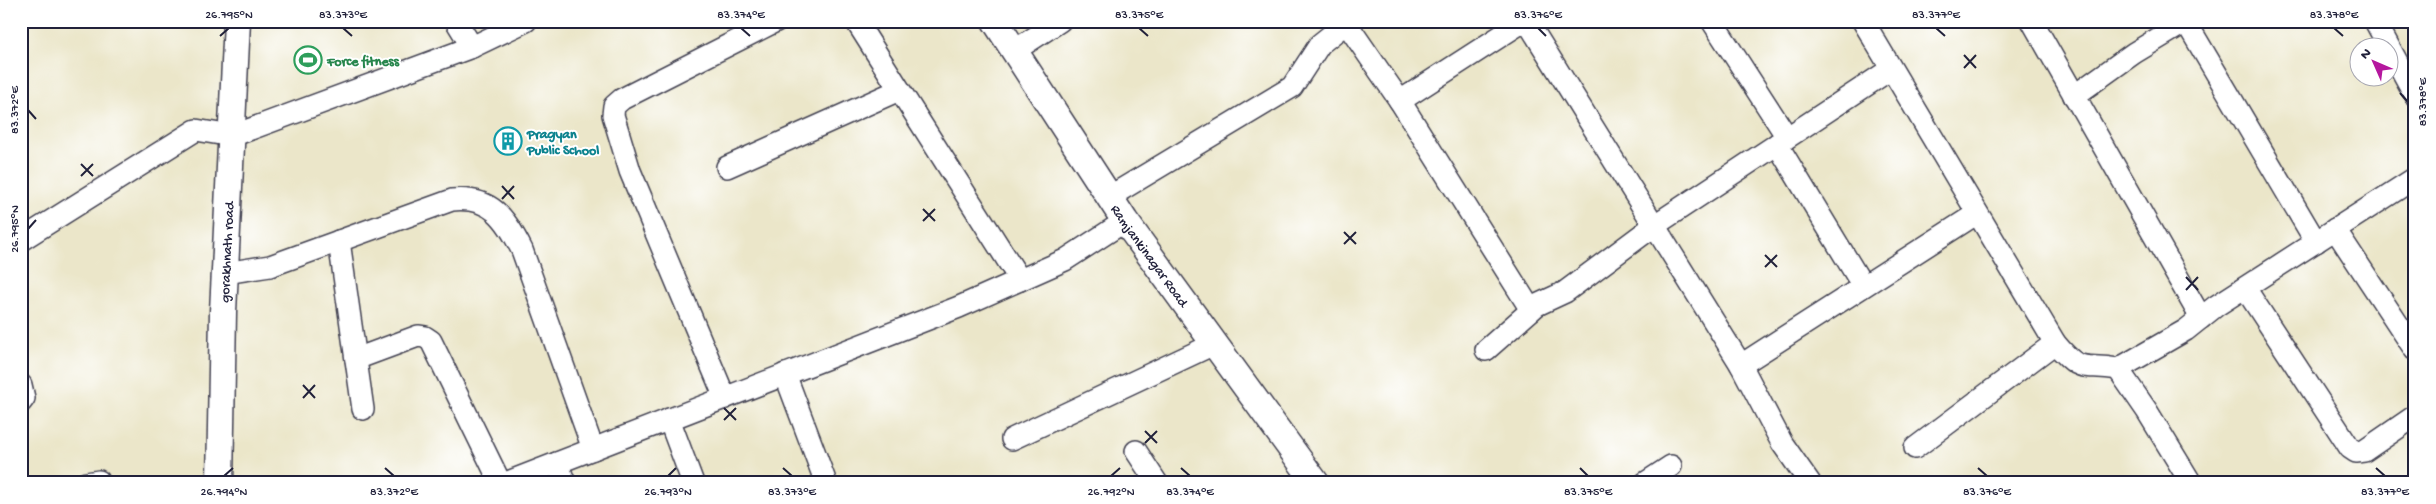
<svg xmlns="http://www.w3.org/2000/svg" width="2436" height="504" font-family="'Gochi Hand',sans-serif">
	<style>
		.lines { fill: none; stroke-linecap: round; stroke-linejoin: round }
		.minor-casing { stroke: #403f50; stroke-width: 24 }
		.tertiary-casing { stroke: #403f50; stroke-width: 29 }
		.minor { stroke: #fff; stroke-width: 21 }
		.tertiary { stroke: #fff; stroke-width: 26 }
		.ticks { fill: none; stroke: #22223b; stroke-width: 2 }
		.labels { text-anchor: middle; stroke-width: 4; stroke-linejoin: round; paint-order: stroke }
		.leisure-label { font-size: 14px; font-weight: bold; fill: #27864d; stroke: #fff; text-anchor: start }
		.culture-label { font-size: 14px; font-weight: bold; fill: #0d838f; stroke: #fff; text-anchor: start }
		.street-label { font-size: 14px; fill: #22223b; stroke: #fff }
		.neatline { fill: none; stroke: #22223b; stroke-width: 2 }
		.ticks-label { font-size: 12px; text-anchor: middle; fill: #22223b }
	</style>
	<rect width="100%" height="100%" fill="#fff"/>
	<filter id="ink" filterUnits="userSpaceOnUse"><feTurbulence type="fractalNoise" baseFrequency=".02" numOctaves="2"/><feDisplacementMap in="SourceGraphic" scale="10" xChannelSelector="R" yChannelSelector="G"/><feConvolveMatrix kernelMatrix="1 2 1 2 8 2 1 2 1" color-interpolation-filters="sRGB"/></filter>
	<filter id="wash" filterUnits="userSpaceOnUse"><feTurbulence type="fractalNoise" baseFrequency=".0096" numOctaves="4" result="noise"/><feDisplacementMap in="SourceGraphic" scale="20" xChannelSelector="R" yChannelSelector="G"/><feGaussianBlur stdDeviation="1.12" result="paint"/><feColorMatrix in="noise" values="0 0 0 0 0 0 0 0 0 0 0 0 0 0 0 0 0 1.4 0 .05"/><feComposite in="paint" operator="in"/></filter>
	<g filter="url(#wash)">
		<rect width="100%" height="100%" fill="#ebe6c9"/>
	</g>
	<g filter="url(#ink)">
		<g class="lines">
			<g class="minor-casing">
				<g id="minor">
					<path d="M456 21 472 47"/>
					<path d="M856 21 1020 280"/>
					<path d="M1527 21 1741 365 1782 443 1810 483"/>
					<path d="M1712 21 1787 137"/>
					<path d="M1863 21 2055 343C2082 375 2081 363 2118 369L2147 411 2191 483"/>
					<path d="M2032 21 2201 318"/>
					<path d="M2375 21 2415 95"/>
					<path d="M2186 22 2316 242"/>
					<path d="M1014 51 1060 21"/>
					<path d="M2074 96 2134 53 2187 21"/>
					<path d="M1400 101 1524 21"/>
					<path d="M1777 144 1863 286"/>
					<path d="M727 167 899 90"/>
					<path d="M1109 197 1292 87 1320 44 1340 28 1346 27 1351 30 1400 101 1531 310"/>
					<path d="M2335 229 2415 350"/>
					<path d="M21 240 196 130 232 136 472 47 526 21"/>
					<path d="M339 241 363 409"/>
					<path d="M225 273 270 266 452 200C491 196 506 218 522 250L593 449"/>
					<path d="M2245 288 2350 448 2356 452 2364 451 2415 416"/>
					<path d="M1486 350 1537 305 1565 292 1655 225 1891 69"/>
					<path d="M356 359 418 336 425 337 431 341 498 478 503 483"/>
					<path d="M1741 365 1976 214"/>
					<path d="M2118 369 2186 330 2216 306 2415 178"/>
					<path d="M785 374 826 483"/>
					<path d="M21 385 24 398 21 402"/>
					<path d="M725 398 630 171 613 115 614 106 622 99 776 21"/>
					<path d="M669 419 693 483"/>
					<path d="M1012 439 1214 344"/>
					<path d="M1915 448 2055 343"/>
					<path d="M1136 451 1157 483"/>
					<path d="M557 463 565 483"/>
					<path d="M502 482H508L959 307 1065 260 1125 221"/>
					<path d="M86 483 99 481"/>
					<path d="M1645 483 1671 466"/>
				</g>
			</g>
			<g class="tertiary-casing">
				<g id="tertiary">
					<path id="s1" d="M995 21 1125 221 1316 483"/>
					<path id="s2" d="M220 483 223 312 237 21"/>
				</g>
			</g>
			<use href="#minor" class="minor"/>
			<use href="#tertiary" class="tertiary"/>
		</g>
	</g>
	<path class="ticks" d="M343 28 352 36M741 28 750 36M1139 28 1148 36M1538 28 1546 36M1936 28 1945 36M2334 28 2343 36M220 36 229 28M1964 55 1976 68M1964 68 1976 55M2400 93 2408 102M28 110 36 119M81 164 93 176M81 176 93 164M502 186 514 199M502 199 514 186M923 209 935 221M923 221 935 209M28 229 36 220M1344 232 1356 244M1344 244 1356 232M1765 255 1777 267M1765 267 1777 255M2186 277 2198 290M2186 290 2198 277M303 385 315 398M303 398 315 385M724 408 736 420M724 420 736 408M1145 431 1157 443M1145 443 1157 431M385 468 394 476M783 468 792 476M1181 468 1190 476M1580 468 1588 476M1978 468 1987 476M2376 468 2385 476M224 476 233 468M668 476 676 468M1111 476 1120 468"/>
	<defs>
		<g id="stadium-ring" transform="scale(1.4375)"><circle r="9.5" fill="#fff" stroke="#2e9e5b" stroke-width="1.5"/><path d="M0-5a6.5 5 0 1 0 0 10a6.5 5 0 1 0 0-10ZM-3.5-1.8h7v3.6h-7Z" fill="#2e9e5b"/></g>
		<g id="building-ring" transform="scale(1.4375)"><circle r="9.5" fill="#fff" stroke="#0f9aa8" stroke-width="1.5"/><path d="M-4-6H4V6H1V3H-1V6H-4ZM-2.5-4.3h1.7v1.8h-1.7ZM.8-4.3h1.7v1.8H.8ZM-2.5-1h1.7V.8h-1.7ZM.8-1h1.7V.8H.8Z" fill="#0f9aa8"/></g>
	</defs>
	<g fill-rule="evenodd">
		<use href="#stadium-ring" x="308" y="60"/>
		<use href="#building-ring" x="508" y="141"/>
	</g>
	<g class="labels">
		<g class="leisure-label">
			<text x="327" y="65">Force fitness</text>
		</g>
		<g class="culture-label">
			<text x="527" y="138">Pragyan<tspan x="527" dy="16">Public School</tspan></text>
		</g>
		<g class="street-label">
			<text dy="5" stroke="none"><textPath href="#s2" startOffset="231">gorakhnath road</textPath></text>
			<text dy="5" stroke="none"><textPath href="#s1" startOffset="281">Ramjankinagar Road</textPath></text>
		</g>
	</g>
	<rect width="2436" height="504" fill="none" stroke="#fff" stroke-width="55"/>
	<g transform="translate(2374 62) rotate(315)"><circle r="24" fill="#ffffff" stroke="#a7a7b1"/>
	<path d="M0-4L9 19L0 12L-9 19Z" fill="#b5179e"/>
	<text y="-8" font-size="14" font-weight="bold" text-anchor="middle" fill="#22223b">N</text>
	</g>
	<rect x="28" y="28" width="2380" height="448" class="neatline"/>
	<g class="ticks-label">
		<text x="229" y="18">26.795°N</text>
		<text x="343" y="18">83.373°E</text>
		<text x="741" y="18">83.374°E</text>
		<text x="1139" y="18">83.375°E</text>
		<text x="1538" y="18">83.376°E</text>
		<text x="1936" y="18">83.377°E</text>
		<text x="2334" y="18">83.378°E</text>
		<text transform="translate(2422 102) rotate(-90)" y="4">83.378°E</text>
		<text transform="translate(14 110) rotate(-90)" y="4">83.372°E</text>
		<text transform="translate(14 229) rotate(-90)" y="4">26.795°N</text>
		<text x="224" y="495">26.794°N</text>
		<text x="394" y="495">83.372°E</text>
		<text x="668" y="495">26.793°N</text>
		<text x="792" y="495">83.373°E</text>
		<text x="1111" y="495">26.792°N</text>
		<text x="1190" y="495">83.374°E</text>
		<text x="1588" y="495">83.375°E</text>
		<text x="1987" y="495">83.376°E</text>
		<text x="2385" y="495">83.377°E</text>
	</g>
</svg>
